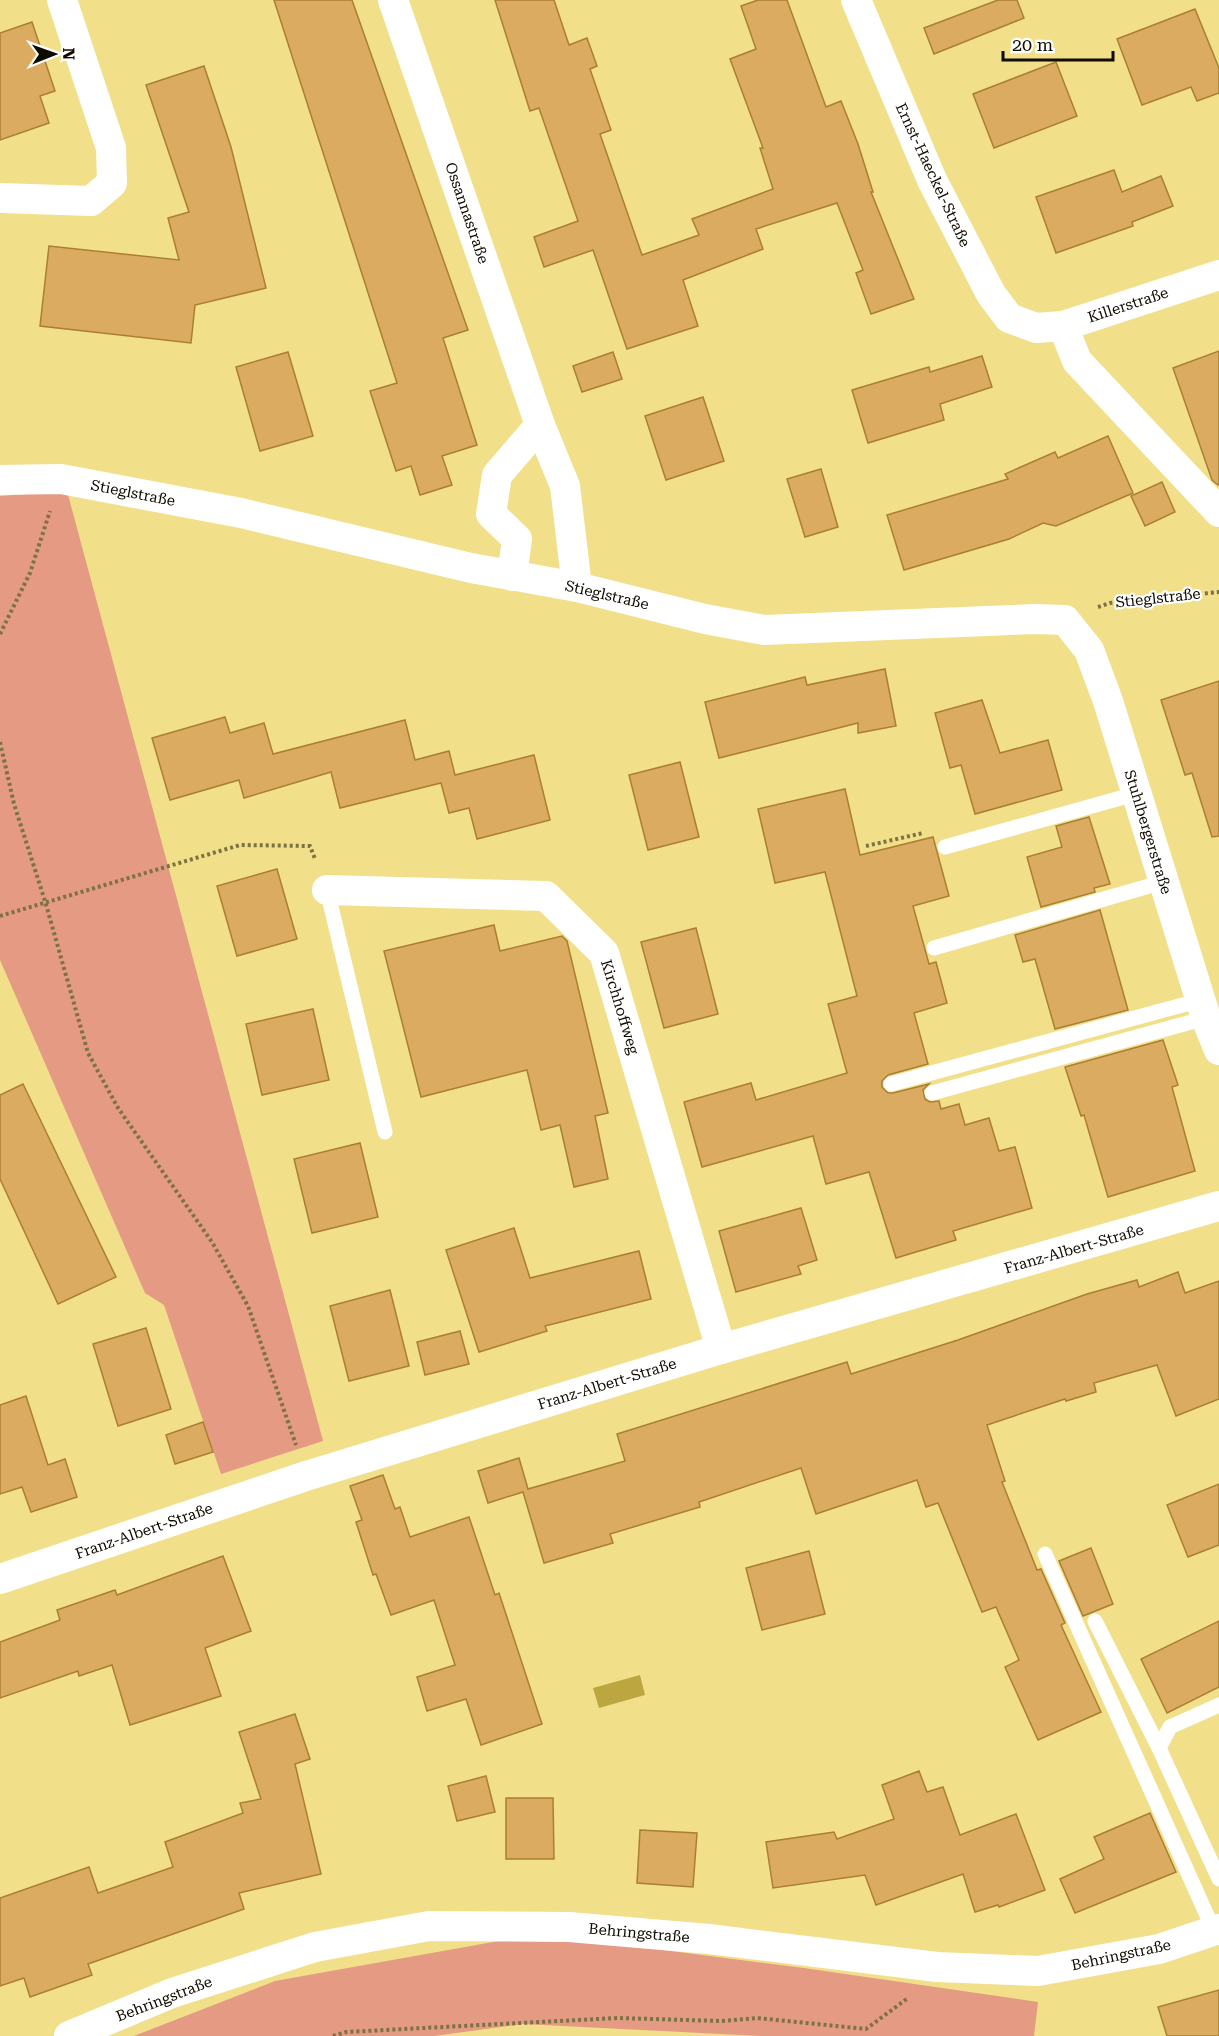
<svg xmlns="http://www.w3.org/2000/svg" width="1219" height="2036" font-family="'Roboto Serif',serif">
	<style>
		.green { fill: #e49a83 }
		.water { fill: #bba63f }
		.building { fill: #daab61; stroke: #ab7f33; stroke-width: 1.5 }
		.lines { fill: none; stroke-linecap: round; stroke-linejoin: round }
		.path { stroke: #7d7243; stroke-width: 4; stroke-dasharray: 3 3; stroke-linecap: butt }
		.service { stroke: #fff; stroke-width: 15 }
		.minor { stroke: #fff; stroke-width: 30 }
		.labels { text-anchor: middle; stroke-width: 4.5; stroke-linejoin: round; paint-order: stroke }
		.street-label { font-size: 15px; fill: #100b00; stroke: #fefffe }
	</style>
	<rect width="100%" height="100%" fill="#f1df8a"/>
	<g class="green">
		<path d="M67 491 323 1441 221 1474 164 1305 145 1293 0 960V496Z"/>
		<path d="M538 1934 804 1968 1038 2002 1034 2036H761L523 2024 434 2036H134L275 1981Z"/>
	</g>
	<path class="water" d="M640 1675 645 1695 599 1708 593 1688Z"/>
	<g class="building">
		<path d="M274 0H352L468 330 443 338 477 445 442 456 452 485 420 495 411 466 396 471 370 391 397 383Z"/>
		<path d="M495 0H554L569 45 587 38 597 66 590 69 611 130 600 134 642 255 699 235 692 219 773 189 760 148H763L730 59 756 49 741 6 758 0H787L826 107 841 101 858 144 873 192H871L914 299 871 314 856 273 863 270 837 203 756 229 763 249 683 280 698 326 627 349 593 250 544 267 534 237 578 221 539 108 530 111Z"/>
		<path d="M998 0H1017L1024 18 934 54 924 28Z"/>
		<path d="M1195 9 1219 68V93L1197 101 1191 87 1142 105 1117 39Z"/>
		<path d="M32 22 55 91 40 96 49 123 0 140V33Z"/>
		<path d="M1056 62 1077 116 994 148 973 94Z"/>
		<path d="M204 66 231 147 266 288 195 305 191 343 40 326 49 246 179 260 168 218 189 212 146 85Z"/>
		<path d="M1114 170 1122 192 1161 176 1173 206 1132 222 1133 226 1056 253 1036 197Z"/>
		<path d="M1219 351V485H1218L1212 480 1173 368Z"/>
		<path d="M288 352 313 436 260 451 236 367Z"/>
		<path d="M613 352 622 379 582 392 573 366Z"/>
		<path d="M982 356 992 387 940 404 944 420 868 443 852 390 929 367 930 372Z"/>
		<path d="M703 397 724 461 666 480 645 416Z"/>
		<path d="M1108 436 1133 493 1056 526 1043 523 1009 539 904 570 887 515 1008 479 1005 474 1055 452 1058 458Z"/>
		<path d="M821 469 838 527 805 537 787 479Z"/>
		<path d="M1162 482 1175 512 1145 526 1131 496Z"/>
		<path d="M885 669 896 726 858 733V723L719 758 705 702 805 677 807 685Z"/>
		<path d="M1219 681V836L1212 837 1192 773 1185 775 1161 700Z"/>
		<path d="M982 700 1000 753 1048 740 1062 790 975 814 961 765 950 768 935 713Z"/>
		<path d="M225 717 230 733 264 723 273 754 405 720 415 760 449 751 455 775 534 755 550 820 477 839 469 808 449 813 441 783 340 808 331 772 244 798 239 780 170 800 152 738Z"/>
		<path d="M680 762 699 837 648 850 629 775Z"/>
		<path d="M845 789 860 855 933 837 949 896 913 906 929 964 936 962 947 1003 914 1013 928 1064 888 1075 882 1081V1087L888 1093H893L929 1084 923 1090 925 1099 930 1102 939 1101 941 1109 959 1104 965 1125 989 1118 999 1151 1015 1147 1032 1208 953 1231 956 1240 896 1258 869 1172 826 1184 813 1136 702 1167 684 1102 751 1083 756 1100 847 1073 828 1004 857 996 825 872 775 883 758 809Z"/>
		<path d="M1089 817 1110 884 1094 888 1095 892 1041 907 1027 857 1062 847 1056 826Z"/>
		<path d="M277 869 297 939 237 956 217 886Z"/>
		<path d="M1100 910 1128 1010 1055 1029 1035 959 1023 962 1015 935Z"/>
		<path d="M494 925 500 951 562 936 567 941 608 1113 595 1116 608 1179 574 1187 560 1125 541 1130 527 1070 421 1097 384 951Z"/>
		<path d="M696 928 718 1014 664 1028 641 942Z"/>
		<path d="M313 1009 329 1080 262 1095 246 1024Z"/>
		<path d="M1163 1040 1178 1085 1172 1087 1195 1171 1108 1197 1084 1115 1081 1116 1065 1067Z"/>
		<path d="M23 1084 116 1277 58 1304 0 1179V1095Z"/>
		<path d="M360 1143 378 1217 312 1233 294 1159Z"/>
		<path d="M801 1208 817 1260 798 1266 801 1274 736 1292 719 1231Z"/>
		<path d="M514 1228 530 1278 639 1251 651 1299 545 1326 547 1331 479 1352 446 1250Z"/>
		<path d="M1178 1272 1185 1293 1219 1281V1399L1176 1416 1157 1365 1094 1383 1096 1392 1066 1401 1065 1399 987 1425 1005 1481 1002 1482 1037 1570 1041 1569 1065 1623 1061 1625 1101 1712 1038 1740 1005 1667 1019 1660 996 1607 982 1612 938 1503 926 1507 917 1480 816 1514 801 1468 699 1502 700 1507 610 1534 613 1543 544 1563 523 1492 488 1503 478 1471 519 1458 528 1489 625 1461 617 1434 847 1362 851 1374 958 1340 1087 1294 1137 1280 1139 1287Z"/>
		<path d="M390 1290 409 1366 349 1381 330 1306Z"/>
		<path d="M146 1328 171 1409 118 1426 93 1344Z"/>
		<path d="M460 1331 469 1364 425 1375 417 1342Z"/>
		<path d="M26 1396 48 1465 65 1459 77 1497 31 1512 22 1487 0 1494V1405Z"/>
		<path d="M203 1422 213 1452 175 1464 166 1435Z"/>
		<path d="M383 1475 395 1509 400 1507 410 1537 469 1517 495 1595 499 1593 542 1724 481 1745 466 1699 427 1711 417 1677 455 1665 434 1600 391 1615 376 1574 373 1575 356 1522 362 1520 350 1486Z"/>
		<path d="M1219 1484V1545L1188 1557 1167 1505Z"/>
		<path d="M1091 1548 1113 1604 1083 1616 1059 1561Z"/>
		<path d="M809 1551 825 1614 762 1630 746 1568Z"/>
		<path d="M223 1556 251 1631 205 1648 221 1696 130 1725 112 1665 79 1676 78 1671 0 1698V1642L60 1620 57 1610 115 1590 117 1595Z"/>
		<path d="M1219 1621V1687L1167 1713 1141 1659Z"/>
		<path d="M295 1714 310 1759 295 1764 321 1874 239 1893 244 1909 88 1964 92 1975 30 1997 24 1978 0 1986V1898L89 1867 98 1893 173 1867 165 1842 243 1813 240 1803 261 1799 239 1732Z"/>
		<path d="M919 1771 927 1792 943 1787 960 1835 1016 1814 1045 1890 999 1907 998 1905 975 1912 963 1874 876 1905 865 1875 773 1888 766 1842 834 1832 837 1839 894 1819 882 1785Z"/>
		<path d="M486 1776 495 1812 457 1821 448 1786Z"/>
		<path d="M506 1798H553L554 1859H506Z"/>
		<path d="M1150 1813 1176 1872 1075 1913 1060 1879 1104 1859 1094 1837Z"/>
		<path d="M640 1830 697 1833 693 1887 637 1883Z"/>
		<path d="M1219 1990V2036H1167L1158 2007Z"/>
	</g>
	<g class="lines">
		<g class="path">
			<path d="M1098 607 1110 603 1219 592"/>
			<path d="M0 634 30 573 50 511"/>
			<path d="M0 742 14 804 45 901 88 1053 118 1108 212 1242 248 1306 296 1445"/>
			<path d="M866 846 923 833"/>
			<path d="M0 916 240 845 310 846 315 859"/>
			<path d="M333 2036 346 2032 617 2018 722 2021 757 2018 866 2029 908 1998"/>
		</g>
		<g class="service">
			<path d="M945 847 1135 794"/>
			<path d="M327 890 385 1132"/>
			<path d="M934 948 1163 882"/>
			<path d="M891 1084 1201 1000"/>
			<path d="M932 1093 1206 1018"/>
			<path d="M1045 1554 1214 1931"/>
			<path d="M1095 1621 1159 1748 1219 1879"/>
			<path d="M1159 1748 1170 1727 1219 1705"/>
		</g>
		<g class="minor">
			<path d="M393 0 540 425 565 486 577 587"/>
			<path d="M856 0 932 180 991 294 1009 318 1036 328 1063 326 1219 275"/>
			<path d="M0 198 91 201 112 183 111 148 62 0"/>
			<path d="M1063 326 1077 361 1219 512"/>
			<path d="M0 480 61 479 241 513 471 568 577 587 705 619 764 630 1036 619 1065 620 1089 650 1108 701 1206 1018 1219 1050"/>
			<path d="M512 576 517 539 491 514 497 475 540 425"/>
			<path d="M327 890 546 896 604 953 721 1349"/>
			<path d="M0 1579 306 1476 721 1349 1219 1206"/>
			<path d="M69 2036 172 1993 315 1947 429 1926 569 1927 709 1939 937 1967 1038 1971 1159 1949 1219 1929"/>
		</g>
	</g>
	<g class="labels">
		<g class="street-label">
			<text transform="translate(933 175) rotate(65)" y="5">Ernst-Haeckel-Straße</text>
			<text transform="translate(467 213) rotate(71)" y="5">Ossannastraße</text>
			<text transform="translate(1128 305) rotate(-18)" y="5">Killerstraße</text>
			<text transform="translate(133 493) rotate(11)" y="5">Stieglstraße</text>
			<text transform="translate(607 595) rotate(13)" y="5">Stieglstraße</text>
			<text transform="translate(1158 598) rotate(-6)" y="5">Stieglstraße</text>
			<text transform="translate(1148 832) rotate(73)" y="5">Stuhlbergerstraße</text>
			<text transform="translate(620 1007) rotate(73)" y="5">Kirchhoffweg</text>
			<text transform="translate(1074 1249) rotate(-16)" y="5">Franz-Albert-Straße</text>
			<text transform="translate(607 1384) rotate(-17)" y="5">Franz-Albert-Straße</text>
			<text transform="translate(144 1531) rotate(-19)" y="5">Franz-Albert-Straße</text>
			<text transform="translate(639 1933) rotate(5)" y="5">Behringstraße</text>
			<text transform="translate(1121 1955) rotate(-12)" y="5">Behringstraße</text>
			<text transform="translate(164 1999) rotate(-21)" y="5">Behringstraße</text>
		</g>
	</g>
	<g transform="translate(54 54) rotate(89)" stroke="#fefffe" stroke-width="4.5" paint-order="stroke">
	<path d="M0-4.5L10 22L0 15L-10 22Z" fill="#100b00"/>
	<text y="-9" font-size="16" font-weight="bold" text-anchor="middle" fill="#100b00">N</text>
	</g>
	<path d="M1003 51v9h110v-9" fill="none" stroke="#100b00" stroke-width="3"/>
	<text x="1012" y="51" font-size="18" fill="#100b00" stroke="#fefffe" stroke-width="4.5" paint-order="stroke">20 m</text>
</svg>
